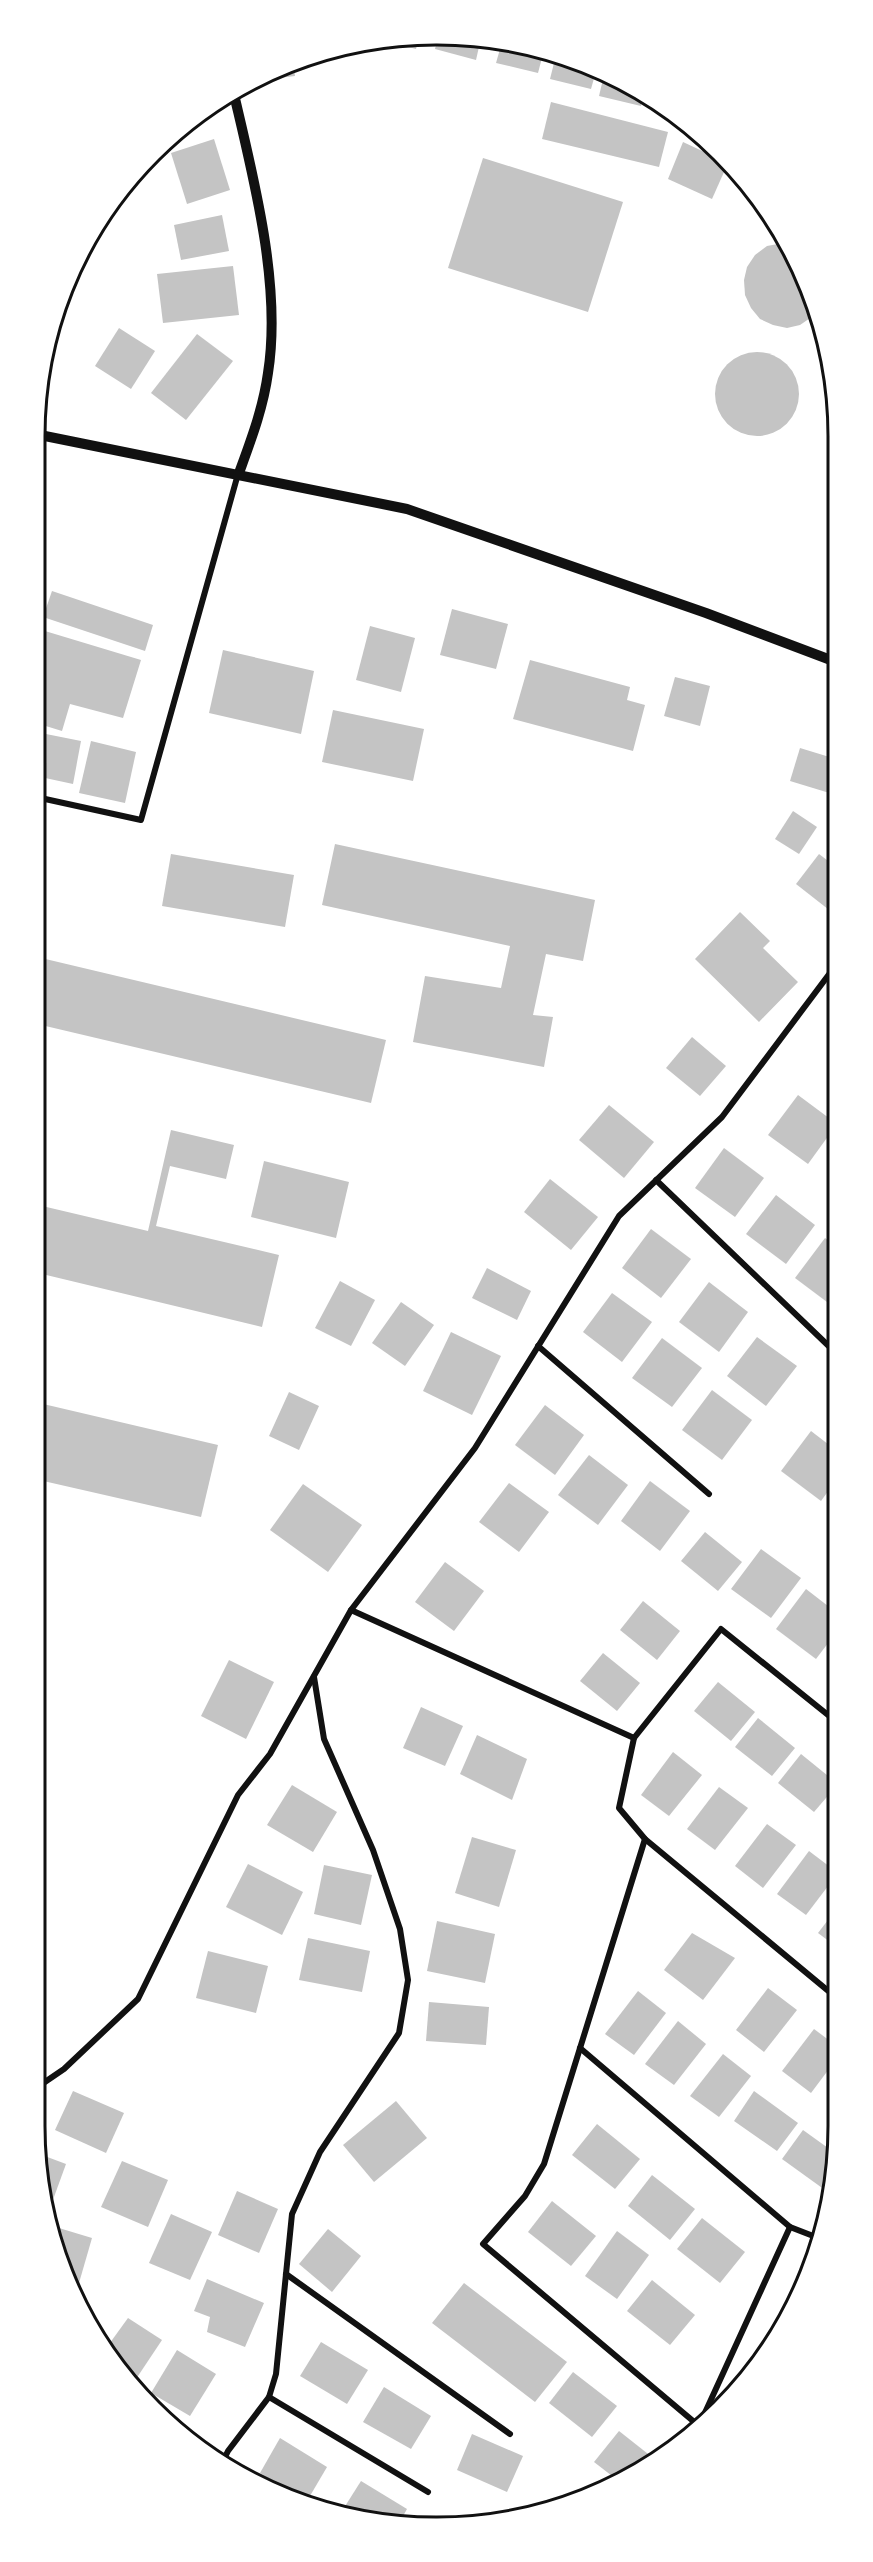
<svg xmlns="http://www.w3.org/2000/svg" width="873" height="2562" font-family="Jost,sans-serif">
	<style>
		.building { fill: #c4c4c4 }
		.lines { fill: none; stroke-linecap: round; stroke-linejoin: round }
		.minor { stroke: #111; stroke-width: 6 }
		.tertiary { stroke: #111; stroke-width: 10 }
		.rim { fill: none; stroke: #111; stroke-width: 3 }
	</style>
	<rect width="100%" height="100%" fill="#fff"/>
	<g class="building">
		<path d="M462 35 481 38 476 60 435 49 438 36Z"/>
		<path d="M419 37 416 49 377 39 384 38Z"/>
		<path d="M502 42 544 50 538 73 496 63Z"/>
		<path d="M556 55 596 71 591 89 550 79Z"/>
		<path d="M293 62 295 76 262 80 261 77Z"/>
		<path d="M604 75 638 89 644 93 641 106 599 96Z"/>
		<path d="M551 102 668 132 659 167 542 139Z"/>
		<path d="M214 139 230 190 187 204 171 153Z"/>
		<path d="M683 142 728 163 712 199 668 179Z"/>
		<path d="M483 158 623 202 588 312 448 268Z"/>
		<path d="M222 215 229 251 181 260 174 225Z"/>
		<path d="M783 243 808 282 816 314 800 325 787 328 773 325 760 319 751 308 745 295 744 280 747 267 755 255 767 246Z"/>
		<path d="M233 266 239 315 163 323 157 274Z"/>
		<path d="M119 328 155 351 131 389 95 366Z"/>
		<path d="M197 334 233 361 186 420 151 393Z"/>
		<circle cx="757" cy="394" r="42"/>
		<path d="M52 591 153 625 145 651 43 617Z"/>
		<path d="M452 609 508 624 496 669 440 655Z"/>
		<path d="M370 626 415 638 401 692 356 680Z"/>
		<path d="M35 628 141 660 123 718 70 704 62 731 36 723Z"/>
		<path d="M223 650 314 671 301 734 209 713Z"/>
		<path d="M530 660 630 687 627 700 645 705 633 751 513 719Z"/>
		<path d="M675 677 710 686 700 726 664 716Z"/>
		<path d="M333 710 424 729 413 781 322 762Z"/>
		<path d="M36 732 81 741 73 784 36 776Z"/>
		<path d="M91 741 136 752 125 803 79 793Z"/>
		<path d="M800 748 836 759V795L790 781Z"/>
		<path d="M793 811 817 827 799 854 775 839Z"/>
		<path d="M335 844 595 900 583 961 546 954 533 1015 553 1017 544 1067 413 1042 425 976 501 988 510 946 322 905Z"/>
		<path d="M171 854 294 875 285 927 162 906Z"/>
		<path d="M819 854 836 867V908L833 913 796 884Z"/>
		<path d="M740 912 770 941 763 948 798 982 759 1022 695 959Z"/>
		<path d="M37 957 386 1040 371 1103 37 1024Z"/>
		<path d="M692 1037 726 1066 700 1096 666 1068Z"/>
		<path d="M798 1095 837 1124 808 1164 768 1135Z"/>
		<path d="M609 1105 654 1142 624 1178 579 1140Z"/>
		<path d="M171 1130 234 1145 226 1179 170 1166 156 1226 279 1255 262 1327 38 1273V1205L148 1231Z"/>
		<path d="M724 1148 764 1178 735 1217 695 1188Z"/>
		<path d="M264 1161 349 1182 336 1238 251 1217Z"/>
		<path d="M550 1179 598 1217 571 1250 524 1212Z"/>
		<path d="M776 1195 815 1225 786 1264 746 1234Z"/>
		<path d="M651 1229 691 1259 661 1298 622 1268Z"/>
		<path d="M825 1238 837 1247 835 1308 795 1278Z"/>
		<path d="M487 1268 531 1291 517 1320 472 1298Z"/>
		<path d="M340 1281 375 1300 351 1346 315 1328Z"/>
		<path d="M709 1282 748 1312 719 1352 679 1322Z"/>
		<path d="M612 1293 652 1322 622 1362 583 1332Z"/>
		<path d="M401 1302 434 1325 405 1366 372 1343Z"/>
		<path d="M451 1332 501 1356 472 1415 423 1391Z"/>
		<path d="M757 1337 797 1366 766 1406 727 1376Z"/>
		<path d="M662 1338 702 1368 672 1407 632 1378Z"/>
		<path d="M712 1390 752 1420 722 1460 682 1430Z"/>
		<path d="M289 1392 319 1406 299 1450 269 1436Z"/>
		<path d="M39 1403 218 1445 201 1517 39 1480Z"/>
		<path d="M545 1405 584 1435 555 1475 515 1445Z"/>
		<path d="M811 1431 837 1451V1479L821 1501 781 1471Z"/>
		<path d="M589 1455 628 1485 598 1525 558 1495Z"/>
		<path d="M650 1481 690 1511 660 1551 621 1521Z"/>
		<path d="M509 1483 549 1512 519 1552 479 1522Z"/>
		<path d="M303 1484 362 1525 328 1572 270 1530Z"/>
		<path d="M705 1532 742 1562 718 1591 681 1561Z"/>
		<path d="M761 1549 801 1578 771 1618 731 1589Z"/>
		<path d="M445 1562 484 1591 454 1631 415 1602Z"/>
		<path d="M806 1589 837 1613 838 1630 816 1659 776 1629Z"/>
		<path d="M643 1601 680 1631 657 1660 620 1630Z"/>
		<path d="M603 1653 640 1683 617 1711 580 1681Z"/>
		<path d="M229 1660 274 1682 246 1739 201 1716Z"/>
		<path d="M838 1661V1676L830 1671Z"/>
		<path d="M718 1682 755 1712 731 1741 694 1711Z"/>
		<path d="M421 1707 463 1726 445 1766 403 1748Z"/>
		<path d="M758 1718 795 1748 772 1776 735 1747Z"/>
		<path d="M477 1735 527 1759 512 1800 460 1774Z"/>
		<path d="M673 1752 702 1775 669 1816 641 1795Z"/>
		<path d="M801 1754 838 1784 814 1812 778 1783Z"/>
		<path d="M292 1785 337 1812 313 1852 267 1825Z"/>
		<path d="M719 1787 748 1808 715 1850 687 1829Z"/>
		<path d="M838 1814V1832L829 1825Z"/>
		<path d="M767 1824 796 1845 763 1888 735 1866Z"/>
		<path d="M472 1837 516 1850 499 1907 455 1893Z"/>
		<path d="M809 1851 838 1873 806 1915 777 1894Z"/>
		<path d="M248 1864 303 1892 282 1935 226 1907Z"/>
		<path d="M324 1865 372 1875 361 1925 314 1914Z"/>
		<path d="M838 1907V1948L818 1933Z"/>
		<path d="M437 1921 495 1934 485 1983 427 1971Z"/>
		<path d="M692 1933 735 1958 703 2000 664 1970Z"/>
		<path d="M308 1938 370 1951 362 1992 299 1980Z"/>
		<path d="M208 1951 268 1966 256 2013 196 1998Z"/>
		<path d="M768 1988 797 2010 764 2052 736 2030Z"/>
		<path d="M638 1991 666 2013 634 2055 605 2034Z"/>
		<path d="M429 2002 489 2007 486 2045 426 2041Z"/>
		<path d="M678 2021 706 2044 674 2085 645 2064Z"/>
		<path d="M814 2029 838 2047V2057L811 2093 782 2071Z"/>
		<path d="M723 2054 751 2076 719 2117 690 2096Z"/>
		<path d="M73 2091 124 2113 106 2153 55 2130Z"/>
		<path d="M754 2091 798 2123 777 2151 734 2121Z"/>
		<path d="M396 2101 427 2138 374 2182 343 2145Z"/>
		<path d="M597 2124 640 2159 615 2189 572 2155Z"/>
		<path d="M803 2130 835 2153 831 2182 825 2190 782 2159Z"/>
		<path d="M42 2155 66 2164 50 2208 42 2204Z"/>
		<path d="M122 2161 168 2180 148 2227 101 2207Z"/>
		<path d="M652 2175 695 2209 670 2240 628 2206Z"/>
		<path d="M237 2191 278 2209 259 2253 218 2235Z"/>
		<path d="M552 2201 596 2236 571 2266 528 2232Z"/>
		<path d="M171 2214 212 2232 190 2280 149 2263Z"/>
		<path d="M702 2218 745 2252 720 2283 677 2249Z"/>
		<path d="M49 2225 92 2238 79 2283 65 2279Z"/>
		<path d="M328 2229 361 2256 332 2292 299 2264Z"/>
		<path d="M617 2231 649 2255 617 2299 585 2276Z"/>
		<path d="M207 2279 264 2303 245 2347 207 2332 210 2317 194 2311Z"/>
		<path d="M652 2280 695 2315 670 2345 627 2311Z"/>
		<path d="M464 2283 567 2362 535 2402 432 2323Z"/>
		<path d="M128 2318 162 2340 136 2379 121 2369 107 2347Z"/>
		<path d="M321 2342 368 2370 347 2404 300 2376Z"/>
		<path d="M177 2350 216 2374 190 2416 151 2393Z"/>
		<path d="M573 2372 617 2406 592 2437 549 2403Z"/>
		<path d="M384 2387 431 2416 411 2449 363 2422Z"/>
		<path d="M619 2431 657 2461 616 2479 594 2462Z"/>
		<path d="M472 2434 523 2456 507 2492 457 2470Z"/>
		<path d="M280 2438 327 2467 307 2501 260 2473Z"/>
		<path d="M361 2481 407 2509 398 2525 384 2524 342 2511Z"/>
	</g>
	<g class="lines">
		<g class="minor">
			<path d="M36 797 141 820 238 474"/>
			<path d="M656 1180 837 1354"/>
			<path d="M538 1346 709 1494"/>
			<path d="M351 1610 634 1738"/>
			<path d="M838 1723 721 1629 634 1738 619 1808 645 1839 838 1999"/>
			<path d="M645 1839 544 2164 525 2196 483 2244 699 2426"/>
			<path d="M580 2048 790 2227 821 2239"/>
			<path d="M42 2084 64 2069 138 1999 238 1795 270 1754 351 1610 475 1448 619 1216 722 1117 836 965"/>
			<path d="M286 2274 510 2434"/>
			<path d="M269 2397 428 2492"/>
			<path d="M698 2428 790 2227"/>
			<path d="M222 2463 228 2451 269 2397 276 2374 292 2214 320 2152 399 2033 408 1980 400 1929 373 1850 324 1739 314 1677"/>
		</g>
		<g class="tertiary">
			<path d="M233 90C253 176 282 285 268 373 263 409 251 440 239 473"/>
			<path d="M35 434 407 509 706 613 836 662"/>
		</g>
	</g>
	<path d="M0 0H873V2562H0ZM436 45H437A391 391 0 0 1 828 436V2126A391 391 0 0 1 437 2517H436A391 391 0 0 1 45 2126V436A391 391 0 0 1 436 45Z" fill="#fff" fill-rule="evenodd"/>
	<path class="rim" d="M436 45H437A391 391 0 0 1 828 436V2126A391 391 0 0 1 437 2517H436A391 391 0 0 1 45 2126V436A391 391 0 0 1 436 45Z"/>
</svg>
